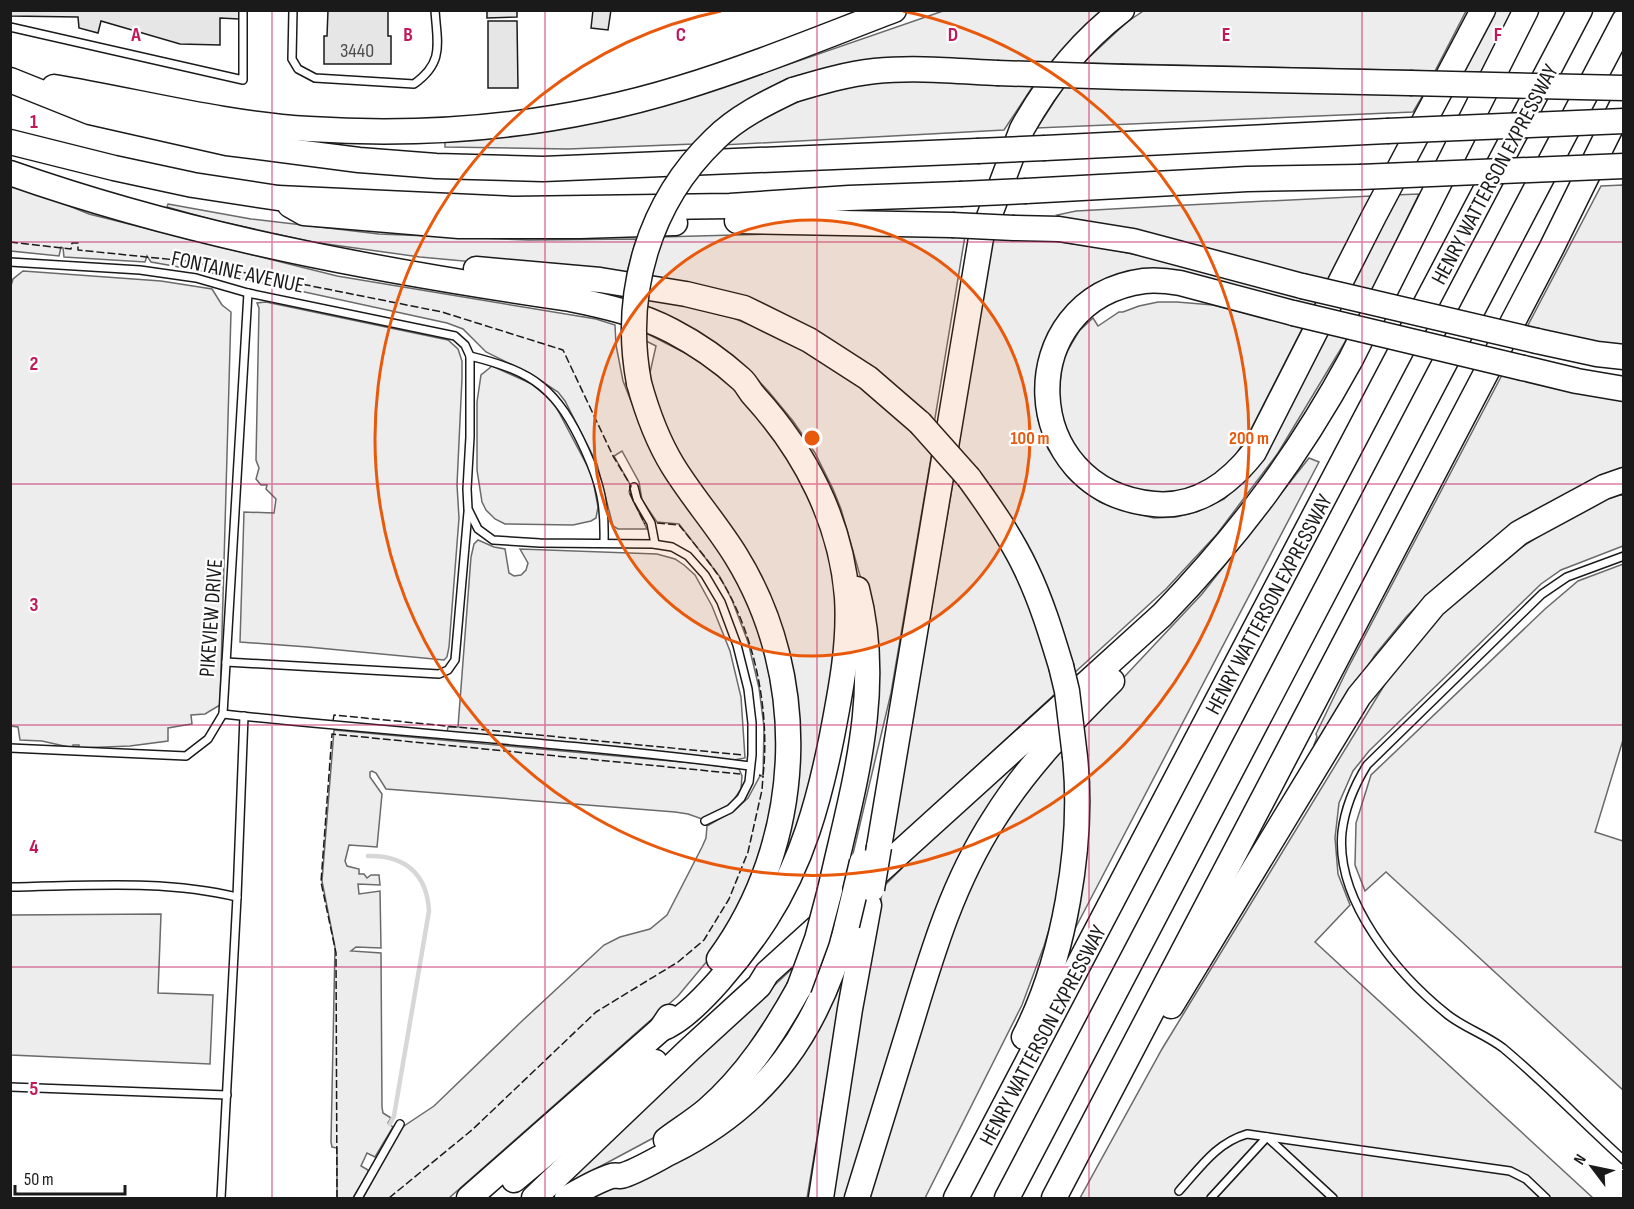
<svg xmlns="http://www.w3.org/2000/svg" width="1634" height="1209" font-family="'Sofia Sans Condensed',sans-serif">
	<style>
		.built { fill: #ededed; stroke: #6a6a6a; stroke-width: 1.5 }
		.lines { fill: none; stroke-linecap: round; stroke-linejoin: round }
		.stream { stroke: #d7d7d7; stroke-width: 4.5 }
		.building { fill: #e6e6e6; stroke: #1a1a1a; stroke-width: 1.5 }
		.lane-casing { stroke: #1a1a1a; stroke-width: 10 }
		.highway-casing { stroke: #1a1a1a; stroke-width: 27 }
		.lane { stroke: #fff; stroke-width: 7 }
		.highway { stroke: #fff; stroke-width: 24 }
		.highway-bridge-casing { stroke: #1a1a1a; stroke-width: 27; stroke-linecap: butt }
		.highway-bridge { stroke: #fff; stroke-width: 24 }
		.fence { stroke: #1a1a1a; stroke-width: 1.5; stroke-dasharray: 8 3; stroke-linecap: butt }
		.grid { fill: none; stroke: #c2185b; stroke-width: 1.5; stroke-opacity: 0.55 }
		.ring { fill: none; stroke: #e8590c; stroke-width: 3 }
		.labels { text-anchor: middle; stroke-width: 4.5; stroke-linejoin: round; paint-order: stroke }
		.number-label { font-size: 20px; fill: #4d4d4d }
		.street-label { font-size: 22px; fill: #1a1a1a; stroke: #fff }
		.grid-label { font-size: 20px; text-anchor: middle; font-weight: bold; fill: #c2185b; stroke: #fff; stroke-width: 4.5; stroke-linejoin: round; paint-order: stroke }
		.centre { fill: #e8590c; stroke: #fff; stroke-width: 3 }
		.ring-label { font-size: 18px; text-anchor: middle; font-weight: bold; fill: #e8590c; stroke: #fff; stroke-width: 4.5; stroke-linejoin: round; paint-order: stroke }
	</style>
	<rect width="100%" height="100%" fill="#fff"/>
	<g class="built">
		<path d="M943 11H1101L1051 63 839 66 796 76 759 93 727 115 694 144 568 149 445 147V140L717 89Z"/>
		<path d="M1143 11V10L1466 11 1435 71 1083 63 1127 22Z"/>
		<path d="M1488 11H1512L1481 72H1456Z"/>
		<path d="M882 80 1035 83 1004 130 723 145 746 126 811 92Z"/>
		<path d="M1066 83 1425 92 1413 112 1037 128Z"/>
		<path d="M10 182 89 214 337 276 596 319 615 325 616 345 623 381 645 436 722 553 747 600 764 646 776 711V784L754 880 713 954 678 996 449 1198H363L401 1128 434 1106 522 1021 604 945 620 937 650 929 667 915 702 847 706 838 707 826 735 810 748 798 760 776H763L764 727 759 688 748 642 732 600 720 577 679 524 657 522 642 500 639 482 622 451 614 456 631 486 629 492 647 529H618L613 526 597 464 565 401 558 392 529 373 486 352 463 329 447 323 240 278 239 271H237L235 277 151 262 147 256 145 262 64 257 63 248 61 247 59 256 11 251Z"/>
		<path d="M1623 185V349L1526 329 1601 186Z"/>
		<path d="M1419 194 1372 291 1347 285 1393 195Z"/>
		<path d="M1371 196 1328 280 1062 218 1057 215 1076 211 1167 206Z"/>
		<path d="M168 204 251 219 379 234 529 240 636 239 626 276 420 257 312 242 213 220 167 207Z"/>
		<path d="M806 233 965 236 934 424 865 365 647 277 659 237Z"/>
		<path d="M992 237 1031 238 1104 248 1175 263 1318 299 1314 307 1133 276 1040 358 1035 389 1036 405 1038 420 1048 449 1068 477 1080 488 1100 502 1122 510 1154 518 1176 517 1196 512 1224 499 1247 477 1325 332 1348 337 1278 453 1217 534 1166 589 1072 675 958 450Z"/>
		<path d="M23 271 161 281 212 289 222 305 231 312 220 705 205 714 191 715 192 724 168 728V741L130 746 79 748V745H73V748L42 741 20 740 18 727 11 726 10 289 13 279Z"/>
		<path d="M644 295 733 318 761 329 827 362 890 408 932 452 891 693 848 875 841 879 865 593 841 509 833 489 815 453 793 421 769 392 756 378 643 308Z"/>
		<path d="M266 302 448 340 458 349 462 361V378L457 485 459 518 449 647 447 657 444 660 308 647 240 642 244 512 274 513 276 499 266 489 267 485H261L256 479 259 468 256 460 259 308 257 303Z"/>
		<path d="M1158 302H1177L1213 305 1303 327 1248 435 1237 453 1224 469 1207 481 1188 489 1167 493H1144L1103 479 1073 448 1058 408 1062 360 1079 331 1093 318 1098 326 1119 312H1123L1139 306Z"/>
		<path d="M642 331 695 358 727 382 757 411 817 507 837 586V651L807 807 769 896 790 681 674 456 649 377 656 346 642 339Z"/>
		<path d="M492 366 532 384 554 403 592 475 598 507 596 518 591 521 573 525 505 524 495 519 486 510 482 502 477 470V402L481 375Z"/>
		<path d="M1502 375 1623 398V469L1508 528 1484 546 1436 587 1406 617 1375 655 1316 746 1314 745 1317 737 1316 734 1347 670Z"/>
		<path d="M1309 458 1319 462 1066 946 1081 723 1202 594Z"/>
		<path d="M954 476 1002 546 1019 578 1041 635 1056 693 891 845Z"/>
		<path d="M1623 494V546L1561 570 1541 584 1369 751 1353 771 1339 803 1335 838 1338 874 1350 905 1315 942 1593 1198H1080L1162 1049 1396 666 1437 617 1514 552 1558 524 1604 500Z"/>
		<path d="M478 540 494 547 505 549 509 573 514 576 521 575 526 570 528 563 520 549 657 554 675 559 684 565 695 575 712 606 730 651 741 697 745 758 734 760 447 732 448 727H458L471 557 474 544Z"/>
		<path d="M1623 564V740L1595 832 1623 841V1090L1386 872 1365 891 1355 865 1356 823 1371 775 1545 609 1578 581Z"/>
		<path d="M334 730 704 764 739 769 742 776 741 789 733 801 727 806 702 819 688 814 675 812 386 789 376 773 372 771 370 772V777L382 794 377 847 349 845 345 861 347 866 359 869V874H364L367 878 371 875H379L380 885 358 884 359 894 380 891 381 948 356 947 351 951 381 953 382 1107 383 1113 391 1118 388 1123 393 1127 375 1157 367 1153 361 1166 368 1170V1173L353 1198H337V1148L332 1147 331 1142 335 947 322 881Z"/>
		<path d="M1063 742 1066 773 1064 858 1053 917 1044 946 1022 1005 925 1198H864L920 1013 983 849Z"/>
		<path d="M1035 744 965 847 944 888 928 929 845 1198H830L883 887 902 868 905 862Z"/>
		<path d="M161 914 158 993 213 995 210 1064 11 1055V915Z"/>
		<path d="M796 965 770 1019 723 1082 657 1136 558 1189Z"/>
		<path d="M846 966 807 1198H591L702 1144Z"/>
	</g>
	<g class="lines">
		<path class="stream" d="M368 856C405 855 427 874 429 911L394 1116 390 1124"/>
	</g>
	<g class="building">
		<path d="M10 10H239V19L220 18V45L180 44 101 21 98 33 79 28 78 17 10 16Z"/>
		<path d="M328 10H388V36H391V64H324V36H327Z"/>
		<path d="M487 10H517V17L487 18Z"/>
		<path d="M593 10H611L608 30 591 28Z"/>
		<path d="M488 21H517L518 88H488Z"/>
	</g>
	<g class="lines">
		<g class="lane-casing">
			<g id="lane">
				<path d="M293 10 292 59 298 69 315 78 414 84C445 62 437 43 435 10"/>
				<path d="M10 27 243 80V10"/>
				<path d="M10 262 140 270 196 278 248 293 455 336 465 345 470 356V437L467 489 468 509 478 529 493 540 540 543 653 544 672 547 688 556 705 575 721 602 737 645 748 689 752 723V755L749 782 741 798 730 809 705 821"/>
				<path d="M470 356C535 372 557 389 585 450 601 485 605 504 604 543"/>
				<path d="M634 487 637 499 651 523 655 544"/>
				<path d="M1624 556 1567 577 1542 594 1367 765C1354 786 1345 807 1342 832 1335 901 1398 975 1448 1015 1465 1028 1486 1035 1503 1048 1545 1083 1583 1123 1624 1160"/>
				<path d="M226 662 439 674 448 670 455 660 468 512"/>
				<path d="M223 714C398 733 575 743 750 766"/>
				<path d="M10 748 186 756 208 739 223 714 248 293"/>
				<path d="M10 887C85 886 164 879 237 897L221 1198"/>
				<path d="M237 897 244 716"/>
				<path d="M10 1087 227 1095"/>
				<path d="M1179 1191C1200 1168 1216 1143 1247 1134L1510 1171 1526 1179 1546 1198"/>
				<path d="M358 1198 400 1124"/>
				<path d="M1211 1198 1267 1137 1333 1198"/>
			</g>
		</g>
		<g class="highway-casing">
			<g id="highway">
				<path d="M1123 77 1410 83"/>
				<path d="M10 80 90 112 227 143 359 160 436 166 543 169 977 151"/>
				<path d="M54 87C138 101 223 124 309 129 434 137 561 125 681 88 753 66 823 37 894 10"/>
				<path d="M793 90C820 82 847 74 875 71 915 67 957 71 997 73"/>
				<path d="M10 142 114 168 193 185 278 198 513 209 730 206 849 198 960 194"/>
				<path d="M1045 148 1387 131"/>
				<path d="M10 173C192 237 380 271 570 299 605 306 640 314 672 331 697 344 720 360 741 379 747 384 749 391 755 397 805 452 841 521 847 597 850 644 841 689 832 736 819 801 802 863 766 919 746 950 695 1017 661 1029"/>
				<path d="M1026 191 1247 179 1360 177"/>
				<path d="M290 205 304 213 459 226H580L675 223"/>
				<path d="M737 221 952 225"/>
				<path d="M1014 228 1059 229 1133 241 1302 286"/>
				<path d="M476 269 600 280 686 294 744 308 809 340 868 378 920 423"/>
				<path d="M1293 313 1180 283C1168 281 1156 280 1144 281 1011 299 1016 491 1154 504 1196 508 1229 484 1254 452L1374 216 1483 10"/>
				<path d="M1537 341 1597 354 1624 357"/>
				<path d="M1523 368 1577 381 1624 389"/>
				<path d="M639 383C647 412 657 440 673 466 692 497 717 525 736 556 812 679 804 843 719 959"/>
				<path d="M969 478C990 507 1011 537 1026 569 1041 600 1051 633 1061 666"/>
				<path d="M879 847 981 238 1022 129C1047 84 1080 42 1122 10"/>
				<path d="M830 890C852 790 884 692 857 589"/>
				<path d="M1171 1006 1359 696 1434 605 1519 533 1604 487 1624 480"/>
				<path d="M1024 1037C1064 960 1084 844 1075 757"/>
				<path d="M666 1140C679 1130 694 1121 707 1110 746 1076 774 1033 799 988"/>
				<path d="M514 1180 655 1062"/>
				<path d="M469 1198 661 1029 669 1017"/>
				<path d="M534 1198 689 1050 759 986 767 973 1162 615C1240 534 1297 458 1351 359L1526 10"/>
				<path d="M567 1198C580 1191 597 1180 612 1176 615 1175 618 1176 621 1176 636 1172 657 1159 671 1152 769 1103 819 1029 847 925"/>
				<path d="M821 1198 850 1009 869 905"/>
				<path d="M857 1198C875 1139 893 1080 912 1020 933 950 954 881 994 819 1027 766 1068 725 1112 681"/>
				<path d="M956 1198 1580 10"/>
				<path d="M1007 1198 1624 21"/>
				<path d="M1054 1198 1551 249 1624 101"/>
			</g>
		</g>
		<use href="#lane" class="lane"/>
		<use href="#highway" class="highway"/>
		<g class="highway-bridge-casing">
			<g id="highway-bridge">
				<path d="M997 73 1123 77"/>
				<path d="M1410 83 1624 88"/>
				<path d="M1387 131 1624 121"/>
				<path d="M977 151 1045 148"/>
				<path d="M1360 177 1624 166"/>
				<path d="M960 194 1026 191"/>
				<path d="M952 225 1014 228"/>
				<path d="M1302 286 1537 341"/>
				<path d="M1293 313 1523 368"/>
				<path d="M639 383C622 293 649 202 715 139 737 117 766 103 793 90"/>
				<path d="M920 423 969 478"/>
				<path d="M1061 666 1067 691 1075 757"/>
				<path d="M872 889 879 847"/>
				<path d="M847 925 862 862"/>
				<path d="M799 988 817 939 830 890"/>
			</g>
		</g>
		<use href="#highway-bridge" class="highway-bridge"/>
		<g class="fence">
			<path d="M10 242 71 249 72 243H78V250L186 261 442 312 563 350 613 456 631 486 629 492 645 524"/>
			<path d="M657 523 679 525C695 545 713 565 726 588 756 642 770 714 763 776L759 775"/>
			<path d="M333 721 334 715 743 755"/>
			<path d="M337 1198 336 953 321 882 332 734 740 774"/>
			<path d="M389 1198 472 1130 596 1012 678 962 704 940 729 899 748 852 762 790 763 776"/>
		</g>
	</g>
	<path class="grid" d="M272 10V1198M545 10V1198M817 10V1198M1089 10V1198M1362 10V1198M10 242H1624M10 484H1624M10 725H1624M10 967H1624"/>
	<circle cx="812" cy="438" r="218" fill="#e8590c" fill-opacity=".12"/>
	<g class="ring">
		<circle cx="812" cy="438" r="218"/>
		<path d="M903 11A437 437 0 1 1 721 11"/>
	</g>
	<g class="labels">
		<g class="number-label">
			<text x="357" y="57">3440</text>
		</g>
		<g class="street-label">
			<text transform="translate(1494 174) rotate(-62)" y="8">HENRY WATTERSON EXPRESSWAY</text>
			<text transform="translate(238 271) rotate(12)" y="8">FONTAINE AVENUE</text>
			<text transform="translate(1268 604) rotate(-62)" y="8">HENRY WATTERSON EXPRESSWAY</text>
			<text transform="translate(210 618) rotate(-86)" y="8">PIKEVIEW DRIVE</text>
			<text transform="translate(1042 1035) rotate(-62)" y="8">HENRY WATTERSON EXPRESSWAY</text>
		</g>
	</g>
	<g class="grid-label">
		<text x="136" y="41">A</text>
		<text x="408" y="41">B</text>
		<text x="681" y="41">C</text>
		<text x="953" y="41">D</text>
		<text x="1226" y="41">E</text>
		<text x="1498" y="41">F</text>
		<text x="34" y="128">1</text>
		<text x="34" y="370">2</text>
		<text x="34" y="611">3</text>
		<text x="34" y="853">4</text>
		<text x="34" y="1095">5</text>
	</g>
	<circle cx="812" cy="438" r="9" class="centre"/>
	<g class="ring-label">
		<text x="1030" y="444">100 m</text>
		<text x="1249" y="444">200 m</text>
	</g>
	<rect width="1634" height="1209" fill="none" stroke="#1a1a1a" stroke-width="24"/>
	<g transform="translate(1592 1167) rotate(302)" stroke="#ffffff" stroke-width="4.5" paint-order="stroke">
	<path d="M0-4.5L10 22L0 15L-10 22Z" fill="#1a1a1a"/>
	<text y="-9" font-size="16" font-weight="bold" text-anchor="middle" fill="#1a1a1a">N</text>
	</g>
	<path d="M15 1185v9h110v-9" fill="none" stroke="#1a1a1a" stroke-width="3"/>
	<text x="24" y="1185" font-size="18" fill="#1a1a1a" stroke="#ffffff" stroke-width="4.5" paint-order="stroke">50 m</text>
</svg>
